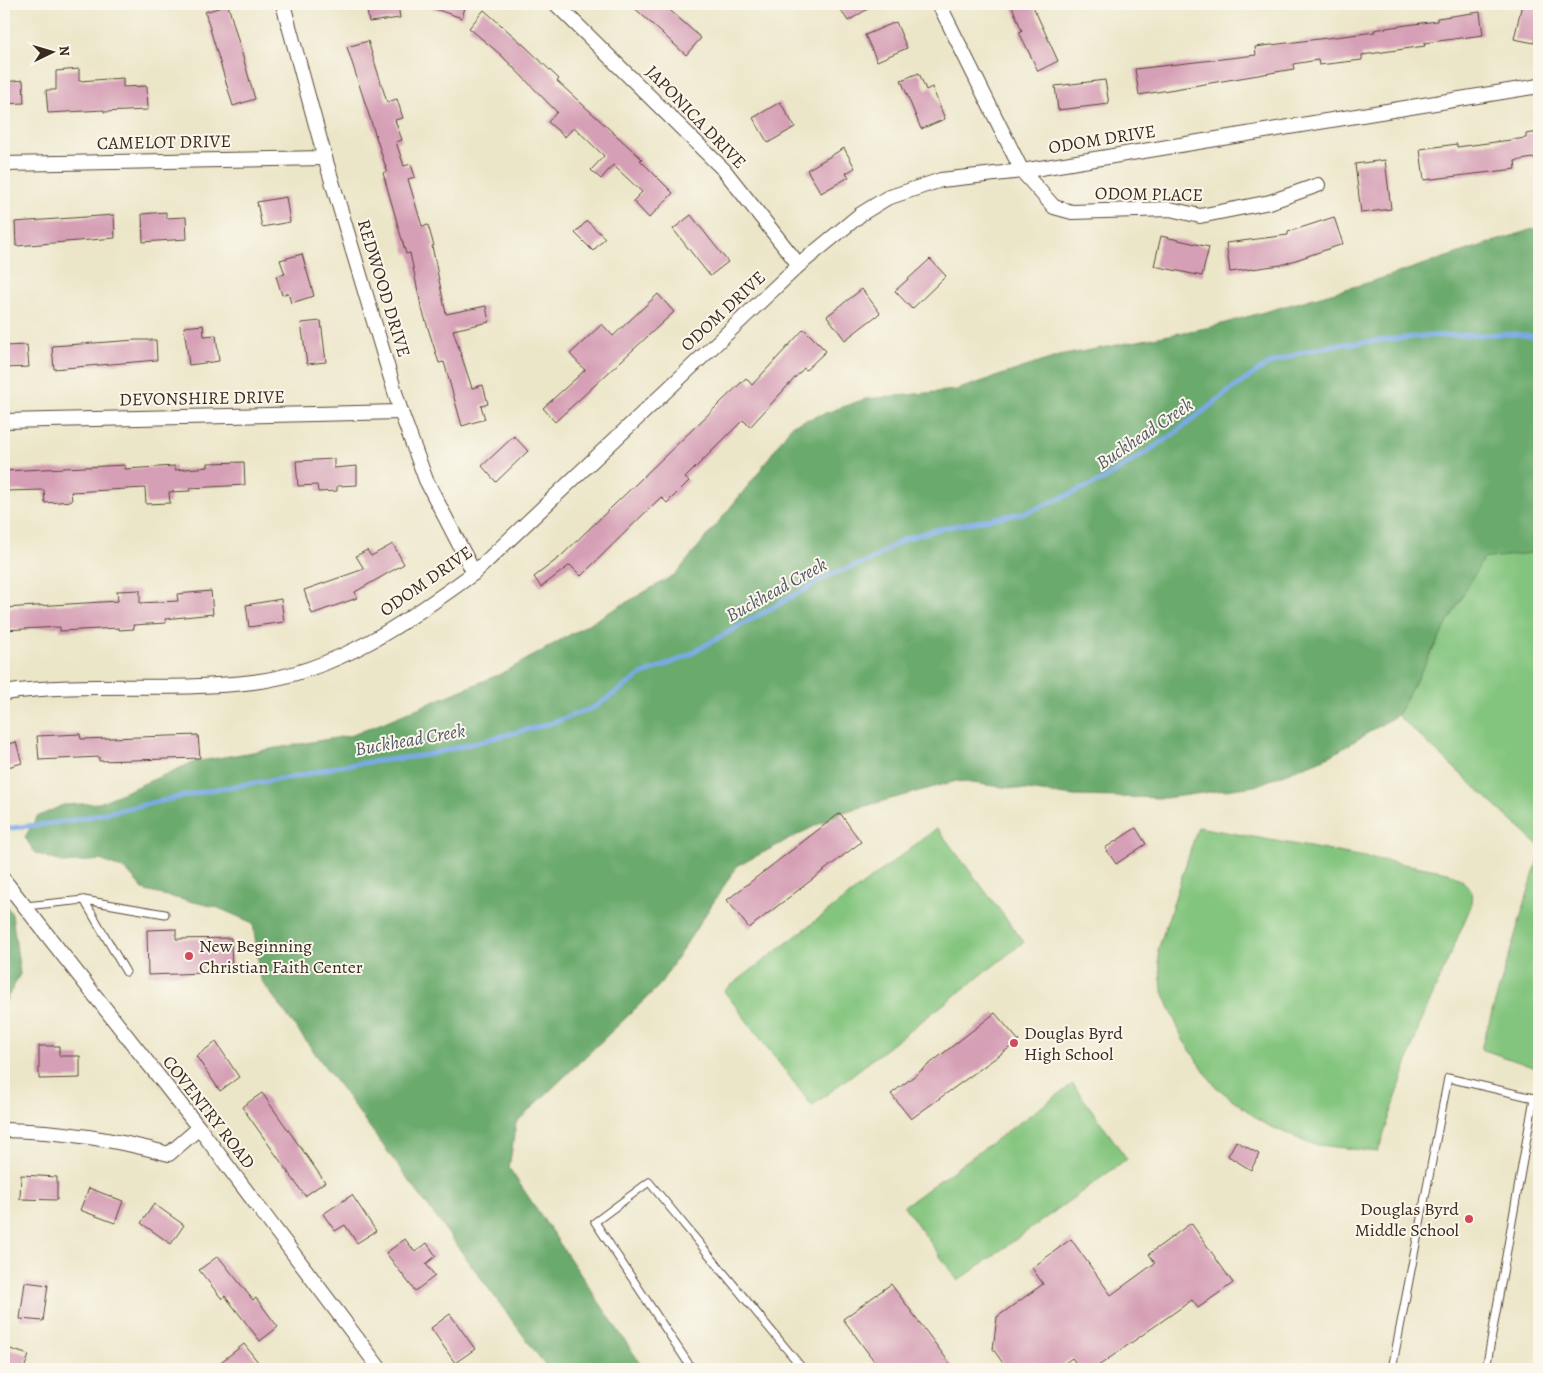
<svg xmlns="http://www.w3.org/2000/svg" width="1543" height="1373" font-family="Alegreya,serif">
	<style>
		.green { fill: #83c57e; stroke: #5f784e }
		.forest { fill: #6aaa6d; stroke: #526a46 }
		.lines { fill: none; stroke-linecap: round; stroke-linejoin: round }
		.stream { stroke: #7aaae5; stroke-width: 5 }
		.building { fill: #d59fb5 }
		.lane-casing { stroke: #564638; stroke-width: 9 }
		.street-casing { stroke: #564638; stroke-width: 16 }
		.lane { stroke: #fff; stroke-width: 7 }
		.street { stroke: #fff; stroke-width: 14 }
		.poi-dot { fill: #d1495b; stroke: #fbf7ec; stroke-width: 2 }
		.labels { text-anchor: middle; stroke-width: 4; stroke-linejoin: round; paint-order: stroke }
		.street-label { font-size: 18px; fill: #3b2a1e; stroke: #fbf7ec }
		.poi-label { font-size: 18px; fill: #3b2a1e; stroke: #fbf7ec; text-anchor: start }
		.water-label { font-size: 19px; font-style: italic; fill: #515764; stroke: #fbf7ec }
	</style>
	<rect width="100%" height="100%" fill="#fbf7ec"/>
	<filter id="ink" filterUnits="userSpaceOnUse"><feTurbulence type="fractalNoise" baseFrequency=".02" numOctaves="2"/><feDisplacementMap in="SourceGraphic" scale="10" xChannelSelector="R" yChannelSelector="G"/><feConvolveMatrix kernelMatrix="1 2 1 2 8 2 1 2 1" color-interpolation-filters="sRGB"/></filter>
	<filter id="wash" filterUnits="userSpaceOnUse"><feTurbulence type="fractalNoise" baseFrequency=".0096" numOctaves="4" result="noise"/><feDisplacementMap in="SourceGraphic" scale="20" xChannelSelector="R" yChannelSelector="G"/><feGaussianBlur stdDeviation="1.12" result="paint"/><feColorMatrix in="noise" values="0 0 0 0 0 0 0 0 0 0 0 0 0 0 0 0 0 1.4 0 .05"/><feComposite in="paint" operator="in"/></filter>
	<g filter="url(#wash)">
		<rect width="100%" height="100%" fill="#ece6c9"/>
		<g class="green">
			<path d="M1539 536V846L1397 715 1491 543Z"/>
			<path d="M1198 827 1448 872 1463 881 1472 891 1471 906 1419 1027 1378 1152 1310 1144 1263 1123 1215 1086 1183 1040 1162 989 1158 950Z"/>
			<path d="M937 828 1024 942 812 1106 724 991Z"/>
			<path d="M1539 856V1069L1481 1049Z"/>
			<path d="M1073 1084 1127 1159 958 1281 904 1206Z"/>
		</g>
		<g class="forest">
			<path d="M1539 227V552L1483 559 1397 715 1332 755 1255 786 1165 798 1074 796 956 781 840 813 737 866 658 987 516 1123 509 1168 644 1369H548L261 980 253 923 216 907 145 891 126 870 100 860 64 863 35 853 25 837 37 817 63 805 99 803 194 762 353 735 503 673 676 574 756 476 792 425 865 399 956 390 1059 356 1211 327 1367 283Z"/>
			<path d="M4 902 12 914 20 974 4 1004Z"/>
		</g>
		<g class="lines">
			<path class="stream" d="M4 829 69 821 216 789 299 776 339 766 427 755 549 724 595 707 641 675 683 658 832 574 870 560 904 539 943 528 1028 512 1103 480 1171 436 1232 389 1267 365 1299 353 1336 345 1424 336 1515 334 1539 337"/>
		</g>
		<g id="blocks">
			<g class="building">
				<path d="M366 4H398L400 18 369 22Z"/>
				<path d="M426 4H466L462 18 426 6Z"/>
				<path d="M630 4H663L701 38 686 55Z"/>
				<path d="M837 4H876L848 21Z"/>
				<path d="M1011 4H1032L1058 61 1038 71 1019 32 1022 31Z"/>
				<path d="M1522 4H1539V19L1534 43 1514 39Z"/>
				<path d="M228 5 255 99 233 106 205 12Z"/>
				<path d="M484 10 526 47 559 79 557 81 642 159 640 160 673 193 649 218 633 201 642 192 613 165 601 179 591 170 604 156 574 127 565 137 548 122 557 112 501 55 469 28Z"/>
				<path d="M1480 12 1483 35 1424 43 1425 46 1362 55V60L1319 65 1318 60 1293 64 1294 69 1139 95 1135 69 1256 55 1255 47 1375 32 1374 30 1392 27 1437 21V18Z"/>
				<path d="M896 22 907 48 877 61 865 35Z"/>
				<path d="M368 41 387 102 397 99 403 118 395 120 402 140 396 142 404 166 411 164 415 177 408 179 422 226 428 225 434 246H432L446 314 486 306 489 322 453 330 472 388 483 385 488 404 481 406 485 419 462 426 444 362 439 363 421 306 410 253 406 254 383 173 387 171 347 47Z"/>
				<path d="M79 69V81L123 78V87L147 86 148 110 104 112V110L48 113 46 90H56V71Z"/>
				<path d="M919 73 926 90 932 87 945 119 921 129 901 80Z"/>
				<path d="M23 80 24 103 4 104V82Z"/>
				<path d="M1105 80 1109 104 1058 110 1055 86Z"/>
				<path d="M780 102 795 127 768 143 753 118Z"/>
				<path d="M1539 132V157L1515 161 1516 169 1424 180 1420 149 1457 144V147L1526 138V134Z"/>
				<path d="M844 148 855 168 846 173 849 177 821 193 807 170Z"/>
				<path d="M1385 160 1391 209 1361 213 1355 164Z"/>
				<path d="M286 197 290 222 262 227 257 202Z"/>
				<path d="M166 212V218L186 217 187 239 143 242 142 214Z"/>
				<path d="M114 215 115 238 16 246 15 222Z"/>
				<path d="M691 215 728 262 710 276 673 229Z"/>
				<path d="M1334 217 1343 244 1281 265 1230 272 1226 243 1288 235V232Z"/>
				<path d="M587 221 605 238 593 251 575 233Z"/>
				<path d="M1161 236 1209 247 1202 276 1154 266Z"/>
				<path d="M302 254 314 296 291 303 288 293 282 295 276 276 285 274 280 260Z"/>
				<path d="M930 259 946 276 912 309 895 291Z"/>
				<path d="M862 289 880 313 845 340 827 316Z"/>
				<path d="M658 294 674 312 555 422 543 408 585 370 570 354 602 324 613 336Z"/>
				<path d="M321 321 326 362 307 364 301 323Z"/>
				<path d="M203 325 204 336 216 335 219 361 189 365 184 327Z"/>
				<path d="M804 329 826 351 806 370 804 368 750 427 743 420 685 478 689 481 667 503 661 497 581 576 570 565 541 587 534 577 560 557 746 378 752 385Z"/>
				<path d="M136 340H156L157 360 54 369 52 346Z"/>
				<path d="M27 345 29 367 4 368V346Z"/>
				<path d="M514 436 528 451 496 482 482 466Z"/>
				<path d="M334 459V468L357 466V485L337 486V491L318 492 317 485 298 486 296 461Z"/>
				<path d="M244 462 245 485 190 488V491L169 492 170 503 146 504 145 488 71 492 72 501 45 503 44 490 4 491V471L125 465V469L175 466V470L208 467V463Z"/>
				<path d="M393 544 404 564 355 592 357 598 312 614 304 590 364 569 356 556 367 550 371 556Z"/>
				<path d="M140 590V603L178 601 177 594 211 591 213 614 165 619 166 623 133 625 134 629 119 630V628L60 631V627L4 630V608L118 601 117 591Z"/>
				<path d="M281 599 284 622 249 627 246 605Z"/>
				<path d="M80 734 81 739 198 735 200 758 99 761V757L39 760 37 736Z"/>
				<path d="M16 742 22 763 4 768V745Z"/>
				<path d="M840 813 861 842 749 928 727 900Z"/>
				<path d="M1136 828 1146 844 1116 864 1105 848Z"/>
				<path d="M176 929V939L231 938 232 972 148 975 147 930Z"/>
				<path d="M995 1013 1019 1041 911 1119 891 1094Z"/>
				<path d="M216 1042 239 1077 220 1091 196 1056Z"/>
				<path d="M39 1046H59V1056H80V1078L39 1079Z"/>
				<path d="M262 1093 325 1182 305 1196 242 1107Z"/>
				<path d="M1236 1141 1259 1154 1251 1170 1228 1156Z"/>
				<path d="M21 1175 57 1177V1200L20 1199Z"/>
				<path d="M89 1188 123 1201 115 1223 80 1210Z"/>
				<path d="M352 1195 376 1231 357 1243 345 1225 335 1231 323 1214Z"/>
				<path d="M154 1204 184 1225 171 1244 141 1223Z"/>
				<path d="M1191 1223 1233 1283 1198 1308 1192 1300 1094 1369H1080L1072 1358 1057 1369H1007L993 1349 997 1317 1043 1284 1032 1268 1071 1239 1111 1295 1155 1263 1149 1254Z"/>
				<path d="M405 1239 415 1252 427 1243 436 1256 426 1264 435 1276 415 1291 386 1253Z"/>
				<path d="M218 1256 253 1300 256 1298 278 1327 260 1341 225 1296 222 1299 199 1270Z"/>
				<path d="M25 1282 48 1285 43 1321 20 1319Z"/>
				<path d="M891 1284 954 1369H880L843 1319Z"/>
				<path d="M450 1314 475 1349 455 1363 431 1328Z"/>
				<path d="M244 1344 258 1362 250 1369H212Z"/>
				<path d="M7 1348 29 1355 24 1369H4Z"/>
			</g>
		</g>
	</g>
	<g filter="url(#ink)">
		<use href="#blocks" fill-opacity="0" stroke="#564638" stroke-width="1"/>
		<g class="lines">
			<g class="lane-casing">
				<g id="lane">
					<path d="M84 900 165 914"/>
					<path d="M25 906 84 900 126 972"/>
					<path d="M692 1369 595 1222 649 1182 803 1369"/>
					<path d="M1392 1369 1448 1078 1534 1098 1486 1369"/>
				</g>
			</g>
			<g class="street-casing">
				<g id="street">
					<path d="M283 4 325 158 401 412 426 480 474 573"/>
					<path d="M556 4 724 170 799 265"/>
					<path d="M939 4 1022 171 1054 207 1072 212 1170 209 1200 216 1270 202 1318 185"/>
					<path d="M4 164 325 158"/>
					<path d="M4 421 401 412"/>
					<path d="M4 693C86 681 171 692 253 682 336 672 408 621 474 573L799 265 861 214 887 198 941 180 1022 171 1539 86"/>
					<path d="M4 880 199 1128 380 1369"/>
					<path d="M4 1130C61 1131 114 1139 169 1154L199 1128"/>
				</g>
			</g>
			<use href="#lane" class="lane"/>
			<use href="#street" class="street"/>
		</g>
	</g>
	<g class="poi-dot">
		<circle cx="189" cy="956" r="5"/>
		<circle cx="1014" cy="1043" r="5"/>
		<circle cx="1469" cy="1219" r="5"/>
	</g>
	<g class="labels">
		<g class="street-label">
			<text transform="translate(696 117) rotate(46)" y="6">JAPONICA DRIVE</text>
			<text transform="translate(1102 139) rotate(-9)" y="6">ODOM DRIVE</text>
			<text transform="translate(164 142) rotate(-1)" y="6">CAMELOT DRIVE</text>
			<text transform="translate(1149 194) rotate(1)" y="6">ODOM PLACE</text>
			<text transform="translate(384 288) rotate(73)" y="6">REDWOOD DRIVE</text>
			<text transform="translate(723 311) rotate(-43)" y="6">ODOM DRIVE</text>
			<text transform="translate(202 398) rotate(-1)" y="6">DEVONSHIRE DRIVE</text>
			<text transform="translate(426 581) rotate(-35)" y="6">ODOM DRIVE</text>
			<text transform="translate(209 1112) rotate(52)" y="6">COVENTRY ROAD</text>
		</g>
		<g class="poi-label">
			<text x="199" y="952">New Beginning<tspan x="199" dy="21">Christian Faith Center</tspan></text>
			<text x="1024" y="1039">Douglas Byrd<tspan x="1024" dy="21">High School</tspan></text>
			<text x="1459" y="1215" text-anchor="end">Douglas Byrd<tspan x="1459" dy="21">Middle School</tspan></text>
		</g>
		<g class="water-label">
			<text transform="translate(1144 433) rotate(-34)" y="7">Buckhead Creek</text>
			<text transform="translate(776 589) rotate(-29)" y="7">Buckhead Creek</text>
			<text transform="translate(410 739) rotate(-10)" y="7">Buckhead Creek</text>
		</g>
	</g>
	<rect width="1543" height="1373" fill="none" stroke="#fbf7ec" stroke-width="20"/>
	<g transform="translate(52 52) rotate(85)" stroke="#fbf7ec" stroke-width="4" paint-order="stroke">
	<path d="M0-4L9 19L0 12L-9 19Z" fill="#3b2a1e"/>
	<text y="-8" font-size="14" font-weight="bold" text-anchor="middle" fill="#3b2a1e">N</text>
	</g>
</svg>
